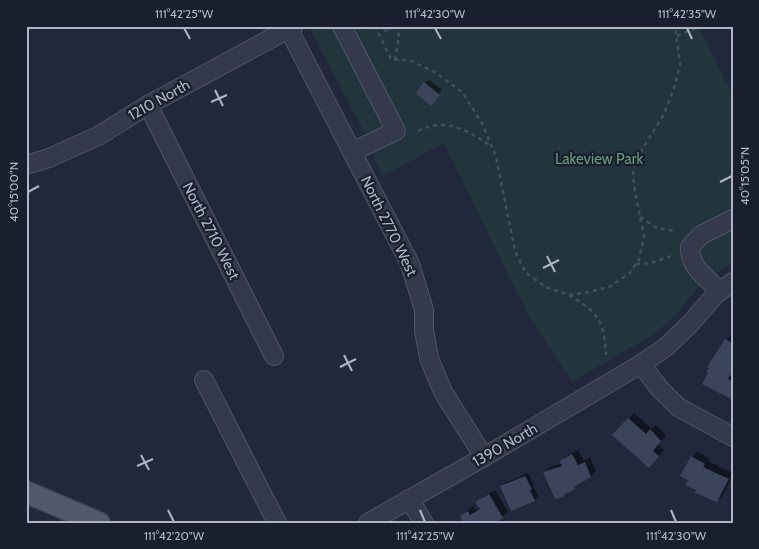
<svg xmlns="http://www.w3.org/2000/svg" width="759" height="549" font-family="Cabin,sans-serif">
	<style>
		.green { fill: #23353c }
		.shadow { fill: #0007 }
		.building { fill: #3c445b }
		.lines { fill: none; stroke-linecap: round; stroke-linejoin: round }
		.minor-casing { stroke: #4f5566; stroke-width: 20 }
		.major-casing { stroke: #3e4354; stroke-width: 24 }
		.path { stroke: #405259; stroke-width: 2.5; stroke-dasharray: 4 4; stroke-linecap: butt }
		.minor { stroke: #343a4b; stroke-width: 18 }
		.major { stroke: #52596b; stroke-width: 21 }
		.ticks { fill: none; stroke: #afb5c7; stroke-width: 2 }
		.labels { text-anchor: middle; stroke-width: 4.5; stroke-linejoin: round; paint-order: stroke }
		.street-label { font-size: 15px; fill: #afb5c7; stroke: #1a1f2f }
		.park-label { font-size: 15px; fill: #659979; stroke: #1a1f2f }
		.neatline { fill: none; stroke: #afb5c7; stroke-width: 2 }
		.ticks-label { font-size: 12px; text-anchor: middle; fill: #afb5c7 }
	</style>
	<rect width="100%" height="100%" fill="#21283b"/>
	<path class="green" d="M309 26H698L733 95V263L717 273 696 290 675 316 654 334 572 382 528 315 444 143 383 176 375 162V153Z"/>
	<g class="shadow">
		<path d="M429 80 442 90 434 100 425 83Z"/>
		<path d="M732 335H733V399L704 384 724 342Z"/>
		<path d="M634 413 652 429 656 425 666 435 658 445 664 450 654 461 629 419Z"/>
		<path d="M578 450 584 461 590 457 596 471 591 476 544 472 550 467 562 463 561 461 566 456Z"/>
		<path d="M697 452 709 458 708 461 733 473V476L723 495 717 501 698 490 690 480 692 457Z"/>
		<path d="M528 473 534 485 533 486 538 496 534 500 501 486 505 483Z"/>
		<path d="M495 490 508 512 502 517 461 516 474 506 476 510 480 508 477 502 483 497Z"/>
	</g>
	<g class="building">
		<path d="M381 26H397L385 33Z"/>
		<path d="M424 82 440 95 431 106 416 93Z"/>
		<path d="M725 339 733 343V371L728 379 733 381V400L702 384 708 373 706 372 709 368 707 367Z"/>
		<path d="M628 418 646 434 650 429 661 441 653 451 659 456 649 468 612 435Z"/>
		<path d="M572 454 578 465 585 462 591 477 574 487 575 489 565 494 563 497 555 499 543 472 562 466 559 461Z"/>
		<path d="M691 456 705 464 703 467 729 479 717 502 695 493 696 490 685 485 688 480 680 476Z"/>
		<path d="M525 476 532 489 530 490 535 501 511 511 500 486Z"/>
		<path d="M489 494 503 518 495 523H464L460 516 468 511 470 515 480 509 475 502Z"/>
	</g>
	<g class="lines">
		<g class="minor-casing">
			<g id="minor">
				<path d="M287 26 410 264 424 310V330L429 358 443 392 484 457"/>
				<path d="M342 26 396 131 352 152"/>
				<path d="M148 105 274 356"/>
				<path d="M26 165 49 158 98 136 148 105 294 26"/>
				<path d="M720 291C707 278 689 267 690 247L701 235 733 219"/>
				<path d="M641 364 659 388 678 407 733 437"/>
				<path d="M204 380 277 523"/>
				<path d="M409 499 424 523"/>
				<path d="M368 523 484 457 641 364 666 347 690 324 716 294 733 282"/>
			</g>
		</g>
		<g class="major-casing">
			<path id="major" d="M26 492 99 523"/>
		</g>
		<g class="path">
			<path d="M375 26 391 59 412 61 436 73 462 92 482 123 496 157 515 251 526 273 546 287 569 295 590 292 611 286 630 273 639 259 644 237 634 186 633 169 640 153 664 114 674 88 680 64 675 26"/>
			<path d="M717 26 726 28"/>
			<path d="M677 36 701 26"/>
			<path d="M395 60 399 37 397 26"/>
			<path d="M418 131C445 117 467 130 491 146"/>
			<path d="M640 217 657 228 675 231"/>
			<path d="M636 264 651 263 671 256"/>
			<path d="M569 295C599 313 604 321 606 355"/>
		</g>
		<use href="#minor" class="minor"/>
		<use href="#major" class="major"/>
	</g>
	<path class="ticks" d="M184 28 190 39M435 28 441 39M687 28 692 39M215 90 223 106M211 102 227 95M720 182 732 176M28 192 39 186M547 256 555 272M543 268 559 260M344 355 352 371M340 367 356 359M141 455 149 470M137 466 153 459M168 510 174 522M420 510 425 522M671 510 676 522"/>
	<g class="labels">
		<g class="street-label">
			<text transform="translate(159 100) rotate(-29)" y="5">1210 North</text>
			<text transform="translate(389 226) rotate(64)" y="5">North 2770 West</text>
			<text transform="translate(211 231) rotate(63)" y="5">North 2710 West</text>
			<text transform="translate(505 445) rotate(-30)" y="5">1390 North</text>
		</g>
		<g class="park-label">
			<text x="599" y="164">Lakeview Park</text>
		</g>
	</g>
	<rect width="759" height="549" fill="none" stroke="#1a1f2f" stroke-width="55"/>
	<rect x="28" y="28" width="704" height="494" class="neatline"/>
	<g class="ticks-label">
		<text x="184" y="18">111°42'25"W</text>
		<text x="435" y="18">111°42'30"W</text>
		<text x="687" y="18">111°42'35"W</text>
		<text transform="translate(745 176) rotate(-90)" y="4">40°15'05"N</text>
		<text transform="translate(14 192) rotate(-90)" y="4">40°15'00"N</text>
		<text x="174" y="540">111°42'20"W</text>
		<text x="425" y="540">111°42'25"W</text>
		<text x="676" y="540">111°42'30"W</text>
	</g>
</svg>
